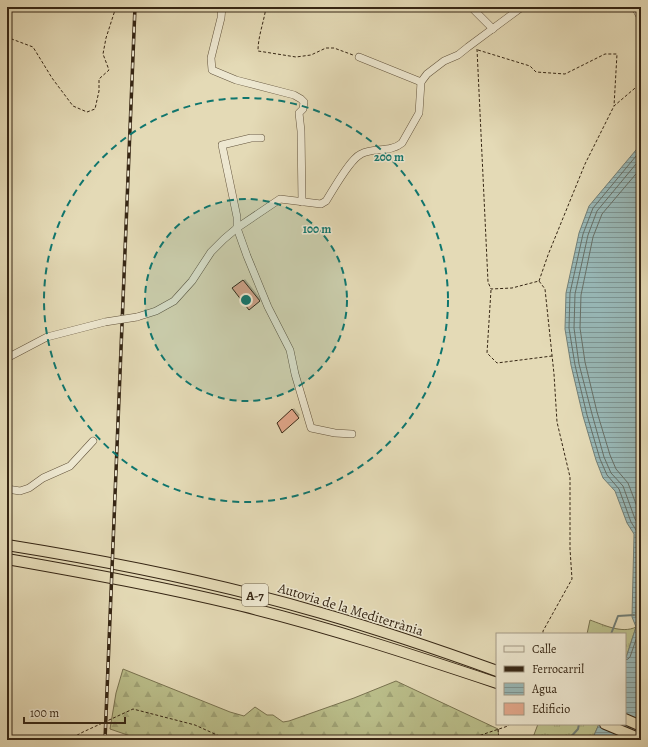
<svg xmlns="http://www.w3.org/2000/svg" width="648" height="747" font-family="Alegreya,serif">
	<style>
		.grass { fill: url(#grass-tufts); stroke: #78724f }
		.forest { fill: url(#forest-firs); stroke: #78724f }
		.water { fill: url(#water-rules); stroke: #717e76 }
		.shadow { fill: #0003 }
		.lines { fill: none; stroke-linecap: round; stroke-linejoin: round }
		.shore { stroke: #676f66; stroke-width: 1 }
		.stream { stroke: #717e76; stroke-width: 2 }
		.building { fill: #e4a98d; stroke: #362614 }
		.minor-casing { stroke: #62533c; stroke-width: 8 }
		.highway-casing { stroke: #362614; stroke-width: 12 }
		.path { stroke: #362614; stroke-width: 1; stroke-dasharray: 3 2; stroke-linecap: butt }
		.minor { stroke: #ede7d0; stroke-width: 7 }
		.highway { stroke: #e4dab6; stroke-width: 10 }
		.rail-casing { stroke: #362614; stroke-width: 3.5 }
		.rail { stroke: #ede7d0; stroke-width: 2; stroke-dasharray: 6; stroke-linecap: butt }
		.minor-bridge-casing { stroke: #62533c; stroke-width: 8; stroke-linecap: butt }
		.minor-bridge { stroke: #ede7d0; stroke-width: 7 }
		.ring { fill: none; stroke: #0f766e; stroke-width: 2; stroke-dasharray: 7 5 }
		.labels { text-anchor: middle; stroke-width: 3; stroke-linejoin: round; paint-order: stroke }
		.shield { fill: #ede7d0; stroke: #6d604c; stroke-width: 1 }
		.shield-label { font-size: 13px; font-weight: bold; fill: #362614 }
		.street-label { font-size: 14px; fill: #362614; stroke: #ede7d0 }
		.centre { fill: #0f766e; stroke: #ede7d0; stroke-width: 2 }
		.ring-label { font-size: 12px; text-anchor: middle; font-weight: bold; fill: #0f766e; stroke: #ede7d0; stroke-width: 3; stroke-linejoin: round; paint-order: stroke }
	</style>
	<defs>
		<pattern id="grass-tufts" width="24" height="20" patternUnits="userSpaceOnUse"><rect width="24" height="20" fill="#babe8a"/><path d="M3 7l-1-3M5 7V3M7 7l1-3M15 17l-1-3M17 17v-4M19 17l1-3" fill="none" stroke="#a0a376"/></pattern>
		<pattern id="forest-firs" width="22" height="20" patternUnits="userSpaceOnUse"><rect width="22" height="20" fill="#babe8a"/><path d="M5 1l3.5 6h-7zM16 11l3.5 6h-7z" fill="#a0a376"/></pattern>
		<pattern id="water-rules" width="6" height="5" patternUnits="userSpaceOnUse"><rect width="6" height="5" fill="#98b8b7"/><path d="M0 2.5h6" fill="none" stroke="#7d9594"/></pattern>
	</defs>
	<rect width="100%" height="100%" fill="#e4dab6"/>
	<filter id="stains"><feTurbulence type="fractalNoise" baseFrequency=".005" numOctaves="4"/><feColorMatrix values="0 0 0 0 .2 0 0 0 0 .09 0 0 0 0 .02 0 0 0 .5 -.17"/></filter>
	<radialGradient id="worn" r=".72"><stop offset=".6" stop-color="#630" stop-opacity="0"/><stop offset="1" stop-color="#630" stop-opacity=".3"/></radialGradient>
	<g class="grass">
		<path d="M590 620C604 625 622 634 636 627L625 661V634H587Z"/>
		<path d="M538 724H599L592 740H532Z"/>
	</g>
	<path class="forest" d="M123 669 230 712 244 716 255 707 267 715H273L283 722 289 721 354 698 396 681 498 729 499 740H142L110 729 116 693Z"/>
	<path class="water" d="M641 144V737L639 740H592L599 724H625V661L636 627 632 617 634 534 627 523 615 491 603 478 596 460 583 416 571 365 565 329 566 293 579 233 589 206Z"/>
	<g class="shadow">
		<path d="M245 279 261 299 259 301 236 286Z"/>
		<path d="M294 408 300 415 283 431 278 423Z"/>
	</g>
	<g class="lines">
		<g class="shore">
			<path d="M641 158 597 211 588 235 575 294 574 328 579 364 592 414 604 457 611 473 623 486 635 519 641 528"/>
			<path d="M641 168 602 214 593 237 581 295 580 328 585 362 597 412 610 455 616 469 628 483 641 517"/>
			<path d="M625 660 628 659 630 657 640 628 636 616 638 533 631 522 619 489 607 475 600 459 587 415 575 365 569 328 570 293 583 234 593 208 641 150"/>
		</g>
		<g class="stream">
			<path d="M611 634 618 616 634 615"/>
			<path d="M568 740 578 729 579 724"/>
		</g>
	</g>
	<g class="building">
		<path d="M243 280 260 301 249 310 232 288Z"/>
		<path d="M292 409 299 418 282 433 277 423Z"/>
	</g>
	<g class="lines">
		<g class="minor-casing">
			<g id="minor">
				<path d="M222 7 221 18 211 58 212 70 236 80 294 95 301 99 304 102 303 109 299 113 301 131 302 202"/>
				<path d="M473 7 474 10 493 29"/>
				<path d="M635 7 641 18"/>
				<path d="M359 57 421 82"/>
				<path d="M261 138H251L222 145 237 217V228L247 256 268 307 290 350 295 374 311 428 335 433 352 434"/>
				<path d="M137 317 156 311 174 301 192 281 211 252 224 239 237 228 280 199 321 204 326 201C333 190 350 159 361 154 374 147 390 153 402 143L419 113 421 82 427 74 444 61 458 55 468 47 522 7"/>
				<path d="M7 358 47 337 105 322"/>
				<path d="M7 489 20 491 29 488 43 478 70 466 93 441"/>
			</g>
		</g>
		<g class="highway-casing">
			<g id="highway">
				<path d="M7 545C113 562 219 583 321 613 380 630 439 650 497 671"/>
				<path d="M7 559C86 573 164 587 242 606 328 627 413 655 497 683"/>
				<path d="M625 719 641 726"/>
				<path d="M605 724 641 739"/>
			</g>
		</g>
		<g class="path">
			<path d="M266 7C264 22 258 36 258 51L296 57 311 55 326 48H334L353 55"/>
			<path d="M7 36 9 38 33 47 52 78 73 106 87 112 95 109 99 91V79L109 70 103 54 106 38 116 7"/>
			<path d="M477 49 488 282 491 289 512 288 539 281 545 289 554 374 557 422 570 477V549L572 579 543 631V634"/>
			<path d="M478 50 530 66 536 72 565 74 605 54H617L614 106"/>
			<path d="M539 281 548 255 585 164 614 106 641 83"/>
			<path d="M491 290 487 353 497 363 552 356"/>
			<path d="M498 729 499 740"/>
			<path d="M68 740 83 732 133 709 195 725 228 740"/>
			<path d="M466 740 508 726 509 724"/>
		</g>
		<use href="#minor" class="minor"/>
		<use href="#highway" class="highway"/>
		<g class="rail-casing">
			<path id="rail" d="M105 740 135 7"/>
		</g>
		<use href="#rail" class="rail"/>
		<g class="minor-bridge-casing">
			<path id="minor-bridge" d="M105 322 137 317"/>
		</g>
		<use href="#minor-bridge" class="minor-bridge"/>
	</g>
	<circle cx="246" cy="300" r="101" fill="#0f766e" fill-opacity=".12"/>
	<g class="ring">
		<circle cx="246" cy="300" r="101"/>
		<circle cx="246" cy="300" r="202"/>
	</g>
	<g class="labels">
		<rect class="shield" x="242" y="584" width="26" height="22" rx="3"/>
		<g class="shield-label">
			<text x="255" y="600">A-7</text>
		</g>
		<g class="street-label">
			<text transform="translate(351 609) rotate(17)" y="5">Autovia de la Mediterrània</text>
		</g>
	</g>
	<circle cx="246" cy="300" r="6" class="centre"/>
	<g class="ring-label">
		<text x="389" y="161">200 m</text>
		<text x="317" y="233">100 m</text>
	</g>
	<rect width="648" height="747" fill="none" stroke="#e4dab6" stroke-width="24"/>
	<rect x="8" y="8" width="632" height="731" fill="none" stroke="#362614" stroke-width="2"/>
	<rect x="12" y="12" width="624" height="723" fill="none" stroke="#362614"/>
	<rect x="496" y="633" width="130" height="92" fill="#ede7d0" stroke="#a49a85"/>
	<rect x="504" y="646" width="20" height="6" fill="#ede7d0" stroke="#a49a85"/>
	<text x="532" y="653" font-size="12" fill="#362614">Calle</text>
	<rect x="504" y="666" width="20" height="6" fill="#362614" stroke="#a49a85"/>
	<text x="532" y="673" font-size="12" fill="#362614">Ferrocarril</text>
	<rect x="504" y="683" width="20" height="12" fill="url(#water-rules)" stroke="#a49a85"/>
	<text x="532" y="693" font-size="12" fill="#362614">Agua</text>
	<rect x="504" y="703" width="20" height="12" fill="#e4a98d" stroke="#a49a85"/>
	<text x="532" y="713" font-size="12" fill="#362614">Edificio</text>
	<path d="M24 717v6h101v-6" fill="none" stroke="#362614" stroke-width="2"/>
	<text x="30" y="717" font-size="12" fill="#362614" stroke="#ede7d0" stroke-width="3" paint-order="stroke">100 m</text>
	<rect width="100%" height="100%" filter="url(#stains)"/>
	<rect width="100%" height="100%" fill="url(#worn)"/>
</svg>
